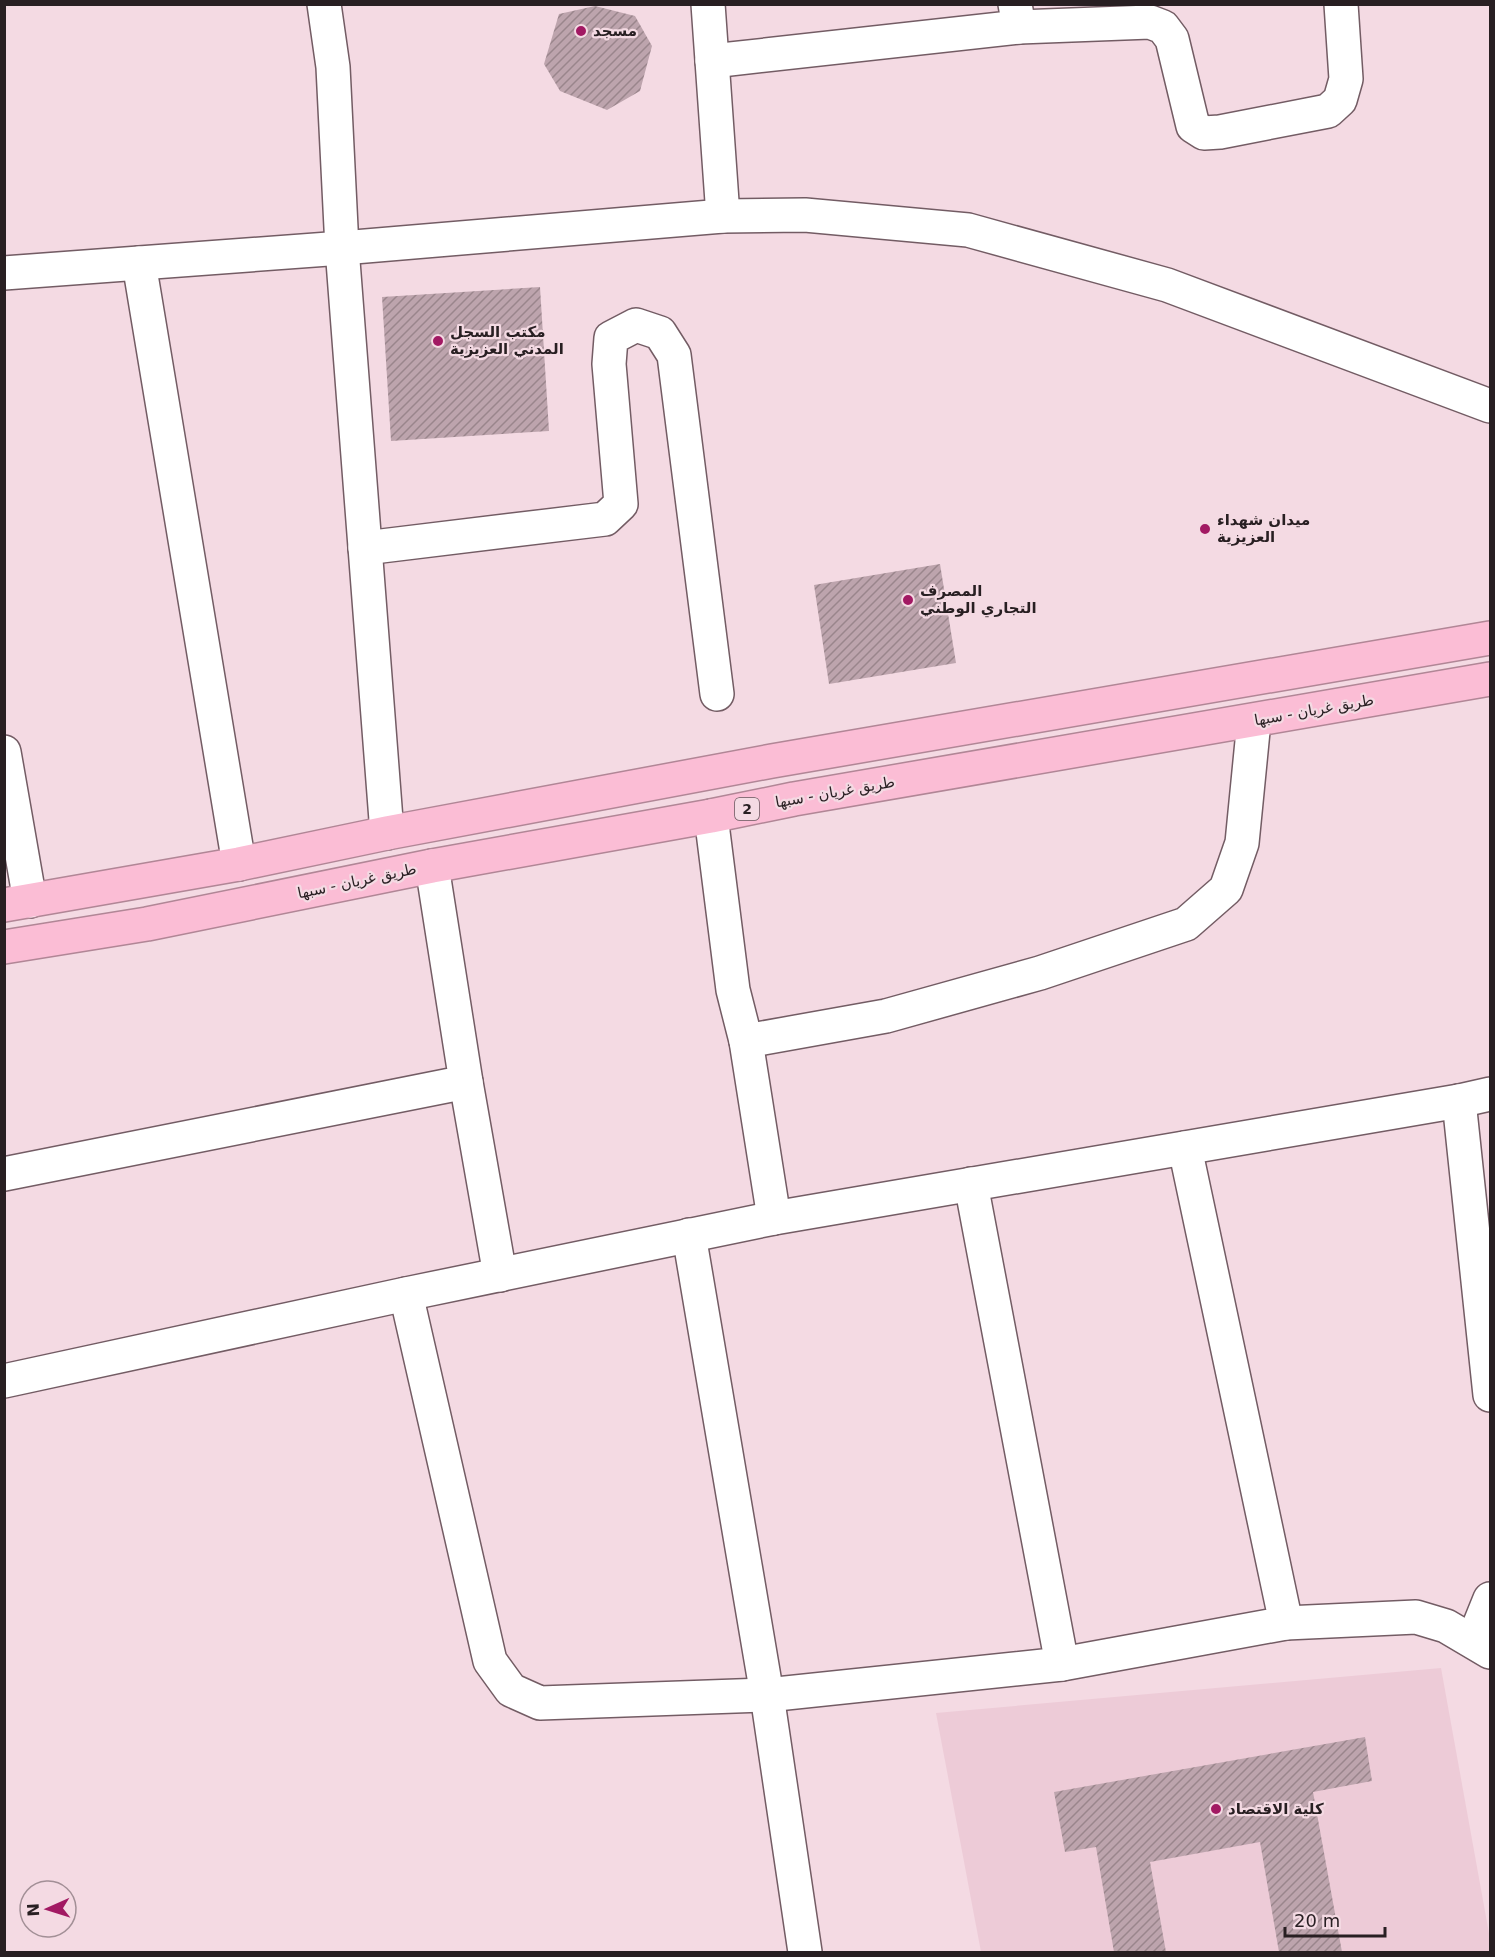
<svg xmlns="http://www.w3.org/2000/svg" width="1495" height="1957" font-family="'DejaVu Sans','Noto Sans Arabic',sans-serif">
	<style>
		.built { fill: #edcbd7 }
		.building { fill: url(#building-hatch) }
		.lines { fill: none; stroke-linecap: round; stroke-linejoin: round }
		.minor-casing { stroke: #735c64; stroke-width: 36 }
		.highway-casing { stroke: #b18696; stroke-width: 36 }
		.minor { stroke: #fff; stroke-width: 33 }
		.highway { stroke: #fbbdd5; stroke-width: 33 }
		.poi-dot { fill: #a21963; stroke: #f4dae3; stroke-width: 2 }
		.labels { text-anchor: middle; stroke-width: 4.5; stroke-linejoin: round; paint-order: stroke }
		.shield { fill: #f4dae3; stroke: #65575c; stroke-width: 1.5 }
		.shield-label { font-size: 14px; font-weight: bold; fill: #281f22 }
		.poi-label { font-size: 15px; font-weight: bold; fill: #281f22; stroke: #f4dae3; text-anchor: start }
		.street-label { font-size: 15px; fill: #281f22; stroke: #f4dae3 }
	</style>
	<defs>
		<pattern id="building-hatch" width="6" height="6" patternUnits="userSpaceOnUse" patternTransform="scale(1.5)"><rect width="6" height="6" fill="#bda4ad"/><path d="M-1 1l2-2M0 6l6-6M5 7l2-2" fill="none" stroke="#9a858c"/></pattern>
	</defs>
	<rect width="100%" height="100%" fill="#f4dae3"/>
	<path class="built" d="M1441 1668 1490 1939V1952H981L936 1713Z"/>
	<g class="building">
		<path d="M595 6 635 16 652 46 640 91 607 110 560 91 544 64 559 14Z"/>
		<path d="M540 287 549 431 391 441 382 297Z"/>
		<path d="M940 564 956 663 829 684 814 585Z"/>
		<path d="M1365 1737 1372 1781 1313 1792 1342 1952H1279L1260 1842 1150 1862 1166 1952H1114L1096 1847 1065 1852 1054 1792Z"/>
	</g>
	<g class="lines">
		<g class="minor-casing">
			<g id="minor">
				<path d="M324 4 333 67 342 248 387 833"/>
				<path d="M708 4 723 216"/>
				<path d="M1019 27 1150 22 1163 27 1172 39 1193 126 1204 133 1220 132 1328 111 1340 100 1346 79 1341 4"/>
				<path d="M712 61 1019 27 1015 4"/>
				<path d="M139 263 239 864"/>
				<path d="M4 273 342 248 723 216 805 215 968 230 1167 285 1490 406"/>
				<path d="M365 548 605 519 621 504 609 364 611 338 636 325 660 333 674 355 717 694"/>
				<path d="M4 752 30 901"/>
				<path d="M711 816 733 990 746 1041 774 1218"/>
				<path d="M746 1041 886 1016 1040 973 1186 924 1226 889 1242 843 1254 721"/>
				<path d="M466 1082 500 1275"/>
				<path d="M1459 1101 1490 1395"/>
				<path d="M4 1174 466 1082 432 866"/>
				<path d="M689 1235 767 1695 805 1952"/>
				<path d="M406 1294 490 1661 511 1690 540 1703 767 1695 1062 1664 971 1184"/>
				<path d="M4 1381 406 1294 774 1218 1459 1101 1490 1094"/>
				<path d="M1286 1623 1416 1617 1446 1626 1490 1652"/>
				<path d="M1473 1641 1490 1599"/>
				<path d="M1062 1664 1286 1623 1185 1148"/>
			</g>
		</g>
		<g class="highway-casing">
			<g id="highway">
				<path d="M4 905 239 864 387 833 772 761 1490 638"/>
				<path d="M4 947 147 924 432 866 711 816 794 799 1490 679"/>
			</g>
		</g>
		<use href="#minor" class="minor"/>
		<use href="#highway" class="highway"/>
	</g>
	<g class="poi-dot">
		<circle cx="581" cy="31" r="6"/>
		<circle cx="438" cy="341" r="6"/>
		<circle cx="1205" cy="529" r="6"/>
		<circle cx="908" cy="600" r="6"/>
		<circle cx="1216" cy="1809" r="6"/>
	</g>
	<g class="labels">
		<rect class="shield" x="735" y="798" width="24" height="22" rx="4.5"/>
		<g class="shield-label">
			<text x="747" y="814">2</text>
		</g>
		<g class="poi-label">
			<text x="593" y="36">مسجد</text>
			<text x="450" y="337">مكتب السجل<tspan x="450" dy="17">المدني العزيزية</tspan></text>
			<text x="1217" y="525">ميدان شهداء<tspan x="1217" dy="17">العزيزية</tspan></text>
			<text x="920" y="596">المصرف<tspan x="920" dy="17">التجاري الوطني</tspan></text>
			<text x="1228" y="1814">كلية الاقتصاد</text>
		</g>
		<g class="street-label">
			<text transform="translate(1314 710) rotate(-10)" y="5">طريق غريان - سبها</text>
			<text transform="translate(835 792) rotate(-10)" y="5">طريق غريان - سبها</text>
			<text transform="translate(357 881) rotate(-12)" y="5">طريق غريان - سبها</text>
		</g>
	</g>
	<rect width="1495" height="1957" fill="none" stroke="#281f22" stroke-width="12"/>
	<g transform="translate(48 1909) rotate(267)"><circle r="28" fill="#f4dae3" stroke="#a28f96" stroke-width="1.5"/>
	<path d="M0-4.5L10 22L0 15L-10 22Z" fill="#a21963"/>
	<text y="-9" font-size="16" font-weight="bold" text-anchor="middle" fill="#281f22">N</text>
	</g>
	<path d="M1285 1927v9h100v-9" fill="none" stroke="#281f22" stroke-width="3"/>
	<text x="1294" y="1927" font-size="18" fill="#281f22" stroke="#f4dae3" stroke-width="4.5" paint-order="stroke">20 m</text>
</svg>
